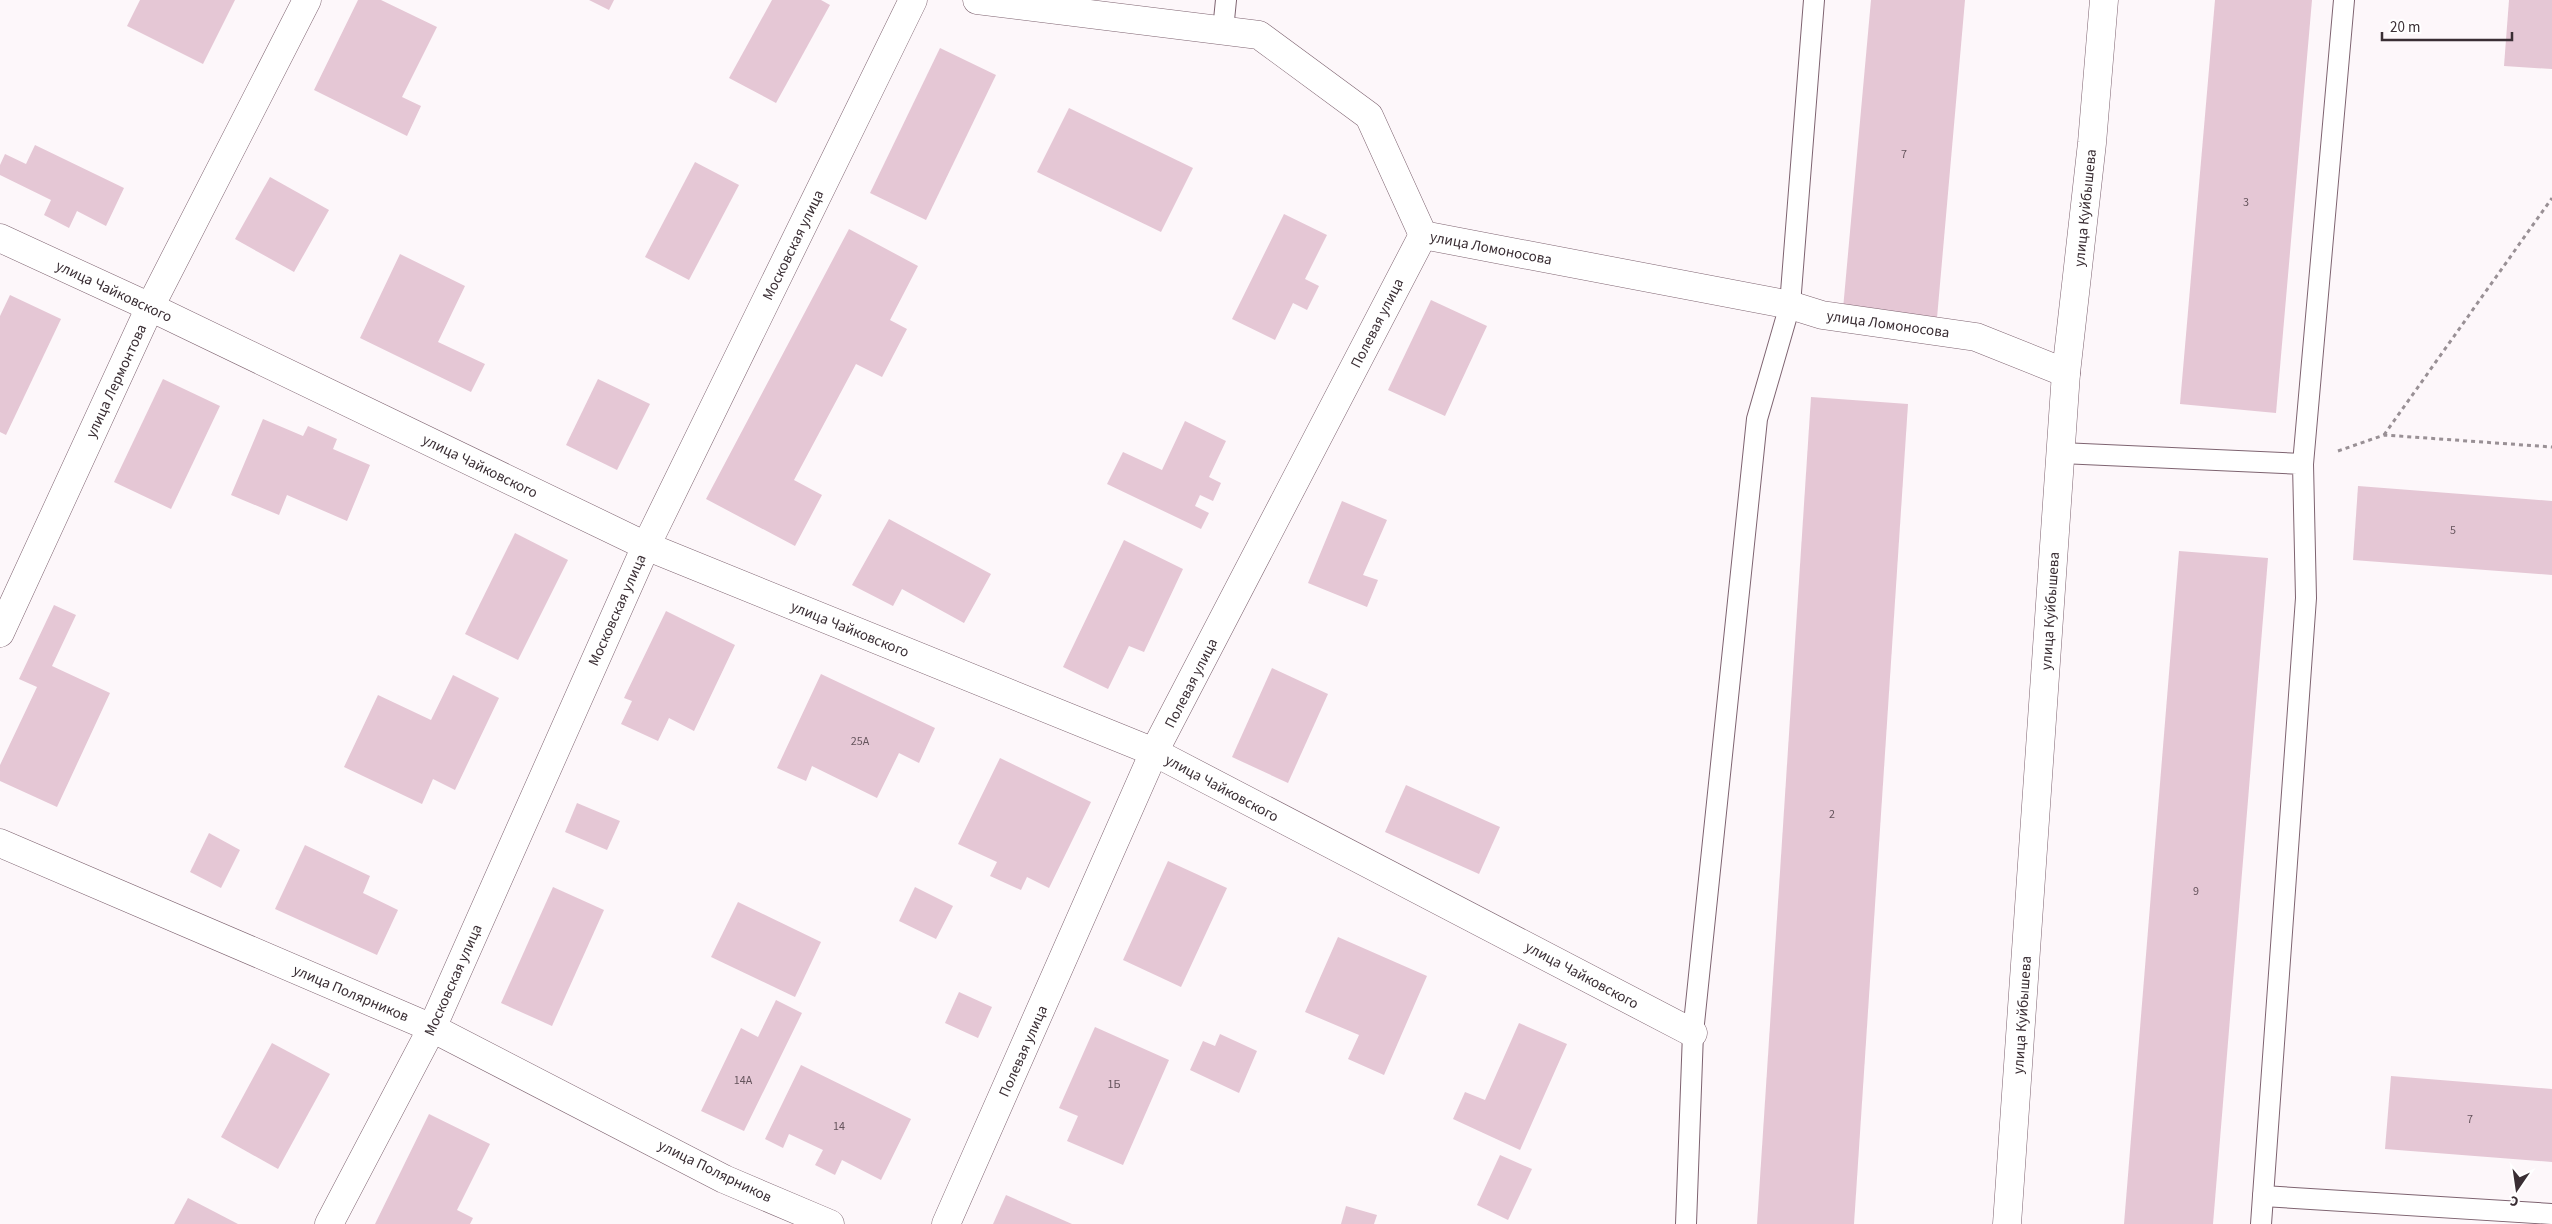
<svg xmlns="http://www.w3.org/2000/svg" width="2552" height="1224" font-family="'Source Sans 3',sans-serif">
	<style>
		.building { fill: #e5c7d5 }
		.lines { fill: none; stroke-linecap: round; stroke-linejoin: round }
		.service-casing { stroke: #7e6370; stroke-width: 22 }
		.minor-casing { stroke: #7e6370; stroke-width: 29 }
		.path { stroke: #999095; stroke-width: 3; stroke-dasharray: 4 4; stroke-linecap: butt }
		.service { stroke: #fff; stroke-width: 20 }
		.minor { stroke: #fff; stroke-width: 28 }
		.labels { text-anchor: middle; stroke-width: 4; stroke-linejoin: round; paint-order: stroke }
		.number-label { font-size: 12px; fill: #65545c }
		.street-label { font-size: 15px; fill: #3a2e34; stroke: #fff }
	</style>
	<rect width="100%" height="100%" fill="#fdf7fa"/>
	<g class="building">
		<path d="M140 0H235L203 64 127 26Z"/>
		<path d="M358 0H381L437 27 402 97 421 106 407 136 314 90Z"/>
		<path d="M589 0H614L609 10Z"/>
		<path d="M772 0H821L830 5 776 103 729 78Z"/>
		<path d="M1871 0H1965L1937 318 1843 309Z"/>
		<path d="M2215 0H2312L2276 413 2180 404Z"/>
		<path d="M2509 0H2552V69L2504 66Z"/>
		<path d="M940 48 996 75 926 220 870 193Z"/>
		<path d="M1069 108 1193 168 1161 232 1037 172Z"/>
		<path d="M35 145 124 188 106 226 77 211 69 228 44 215 51 200 0 175V165L5 154 26 164Z"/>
		<path d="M695 162 739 185 689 280 645 257Z"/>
		<path d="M270 177 329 210 294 272 235 239Z"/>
		<path d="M1284 214 1327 235 1305 279 1319 286 1307 310 1293 303 1275 340 1232 319Z"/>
		<path d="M849 229 918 266 890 320 907 329 882 377 856 364 794 480 822 495 795 546 706 499Z"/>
		<path d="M400 254 465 286 438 342 485 364 471 392 360 338Z"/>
		<path d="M10 295 61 319 6 435 0 432V316Z"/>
		<path d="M1431 300 1487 326 1445 416 1388 390Z"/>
		<path d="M163 379 220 406 171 509 114 482Z"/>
		<path d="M598 379 650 404 617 470 566 445Z"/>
		<path d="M1811 397 1908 404 1854 1224H1757Z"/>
		<path d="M263 419 303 436 308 426 337 439 333 449 370 465 347 521 287 495 279 515 231 495Z"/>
		<path d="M1185 421 1226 441 1209 477 1221 483 1213 501 1200 495 1195 506 1209 513 1201 529 1107 484 1123 452 1162 470Z"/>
		<path d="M2358 486 2552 501V575L2353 560Z"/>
		<path d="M1342 501 1387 520 1363 575 1378 580 1367 607 1308 583Z"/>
		<path d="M889 519 991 574 964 623 902 589 893 606 852 585Z"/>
		<path d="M515 533 568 560 518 660 465 634Z"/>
		<path d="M1124 540 1183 569 1144 652 1129 646 1108 689 1063 667Z"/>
		<path d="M2179 551 2268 558 2213 1224H2124Z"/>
		<path d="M54 605 76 615 52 666 110 693 57 807 0 781V765L37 687 19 679Z"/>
		<path d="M666 611 735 645 694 731 669 718 658 741 621 724 632 701 624 698Z"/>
		<path d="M1272 668 1328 694 1288 783 1232 757Z"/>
		<path d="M821 674 935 728 919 763 899 753 877 798 812 766 806 781 777 768Z"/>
		<path d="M453 675 499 698 455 790 433 779 422 804 344 767 378 695 431 720Z"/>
		<path d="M1000 758 1091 802 1049 888 1027 877 1021 890 990 876 997 862 958 844Z"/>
		<path d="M1406 785 1500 827 1479 874 1385 832Z"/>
		<path d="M577 803 620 821 607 850 565 832Z"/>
		<path d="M209 833 240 850 221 888 190 872Z"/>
		<path d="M305 845 370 876 363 893 398 910 377 955 275 909Z"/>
		<path d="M1168 861 1227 888 1181 987 1123 960Z"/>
		<path d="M553 887 604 910 552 1026 501 1003Z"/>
		<path d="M915 887 953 906 936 939 899 921Z"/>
		<path d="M738 902 821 942 795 997 711 957Z"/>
		<path d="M1338 937 1427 976 1384 1075 1348 1059 1359 1035 1305 1012Z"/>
		<path d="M959 992 992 1007 978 1038 945 1023Z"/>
		<path d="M776 1000 802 1013 744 1131 701 1111 741 1028 758 1037Z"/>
		<path d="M1519 1023 1567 1044 1520 1150 1453 1119 1465 1092 1485 1100Z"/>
		<path d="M1095 1027 1169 1060 1123 1165 1067 1141 1078 1116 1059 1108Z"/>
		<path d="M1220 1034 1257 1051 1239 1093 1190 1070 1203 1041 1215 1046Z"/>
		<path d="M272 1043 330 1074 278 1169 221 1137Z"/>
		<path d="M801 1065 911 1119 881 1180 842 1160 835 1175 815 1165 823 1150 789 1134 783 1148 765 1139Z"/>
		<path d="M2391 1076 2552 1089V1162L2385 1149Z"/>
		<path d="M429 1114 490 1144 457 1210 473 1218 470 1224H375Z"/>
		<path d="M1500 1155 1532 1169 1508 1220 1477 1205Z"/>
		<path d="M1006 1195 1072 1224H993Z"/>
		<path d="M188 1198 238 1224H174Z"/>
		<path d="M1346 1206 1377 1215 1374 1224H1341Z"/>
	</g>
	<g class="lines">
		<g class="service-casing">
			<g id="service">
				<path d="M1223 30 1226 0"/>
				<path d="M2061 453 2303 464 2306 598 2261 1224"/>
				<path d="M2303 464 2344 0"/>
				<path d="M2263 1196 2552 1214"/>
				<path d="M1686 1224 1693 1033 1757 419 1790 305 1814 0"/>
			</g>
		</g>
		<g class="minor-casing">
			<g id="minor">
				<path d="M977 0 1259 35 1369 116 1423 235 1790 305 1822 315 1976 337 2066 373"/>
				<path d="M0 238 150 307 646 546 1154 752 1693 1033"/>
				<path d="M0 633 150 307 307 0"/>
				<path d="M0 843 432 1028 724 1179 830 1224"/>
				<path d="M329 1224 432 1028 646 546 913 0"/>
				<path d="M946 1224 1154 752 1423 235"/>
				<path d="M2007 1224 2066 373 2092 143 2104 0"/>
			</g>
		</g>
		<g class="path">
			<path d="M2384 435 2552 198"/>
			<path d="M2338 451 2384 435 2552 447"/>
		</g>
		<use href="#service" class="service"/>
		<use href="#minor" class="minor"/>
	</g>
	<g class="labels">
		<g class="number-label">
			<text x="1904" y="158">7</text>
			<text x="2246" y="206">3</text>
			<text x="2453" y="534">5</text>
			<text x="860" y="745">25А</text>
			<text x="1832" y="818">2</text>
			<text x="2196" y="895">9</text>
			<text x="743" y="1084">14А</text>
			<text x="1114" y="1088">1Б</text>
			<text x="2470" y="1123">7</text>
			<text x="839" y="1130">14</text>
		</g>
		<g class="street-label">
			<text transform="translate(2085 208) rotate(-84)" y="5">улица Куйбышева</text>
			<text transform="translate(793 245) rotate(-64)" y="5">Московская улица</text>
			<text transform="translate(1491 248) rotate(11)" y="5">улица Ломоносова</text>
			<text transform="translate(114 291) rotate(25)" y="5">улица Чайковского</text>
			<text transform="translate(1377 323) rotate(-63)" y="5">Полевая улица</text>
			<text transform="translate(1888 324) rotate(8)" y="5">улица Ломоносова</text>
			<text transform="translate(116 381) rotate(-65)" y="5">улица Лермонтова</text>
			<text transform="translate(480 466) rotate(26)" y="5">улица Чайковского</text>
			<text transform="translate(617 610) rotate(-66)" y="5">Московская улица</text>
			<text transform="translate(2050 611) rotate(-86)" y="5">улица Куйбышева</text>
			<text transform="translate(850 629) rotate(22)" y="5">улица Чайковского</text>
			<text transform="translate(1191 683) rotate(-63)" y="5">Полевая улица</text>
			<text transform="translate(1222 788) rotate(28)" y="5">улица Чайковского</text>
			<text transform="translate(1582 975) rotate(28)" y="5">улица Чайковского</text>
			<text transform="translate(453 980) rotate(-66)" y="5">Московская улица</text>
			<text transform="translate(351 993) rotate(23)" y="5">улица Полярников</text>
			<text transform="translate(2022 1015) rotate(-86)" y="5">улица Куйбышева</text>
			<text transform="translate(1023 1051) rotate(-66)" y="5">Полевая улица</text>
			<text transform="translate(715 1171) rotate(26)" y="5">улица Полярников</text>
		</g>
	</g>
	<g transform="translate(2517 1189) rotate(193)" stroke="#ffffff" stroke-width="4" paint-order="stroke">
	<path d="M0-4L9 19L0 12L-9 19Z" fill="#3a2e34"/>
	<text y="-8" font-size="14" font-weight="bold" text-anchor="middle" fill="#3a2e34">С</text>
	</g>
	<path d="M2382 32v8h130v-8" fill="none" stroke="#3a2e34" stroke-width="2.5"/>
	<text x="2390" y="32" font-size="15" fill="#3a2e34" stroke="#ffffff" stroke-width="4" paint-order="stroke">20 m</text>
</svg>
